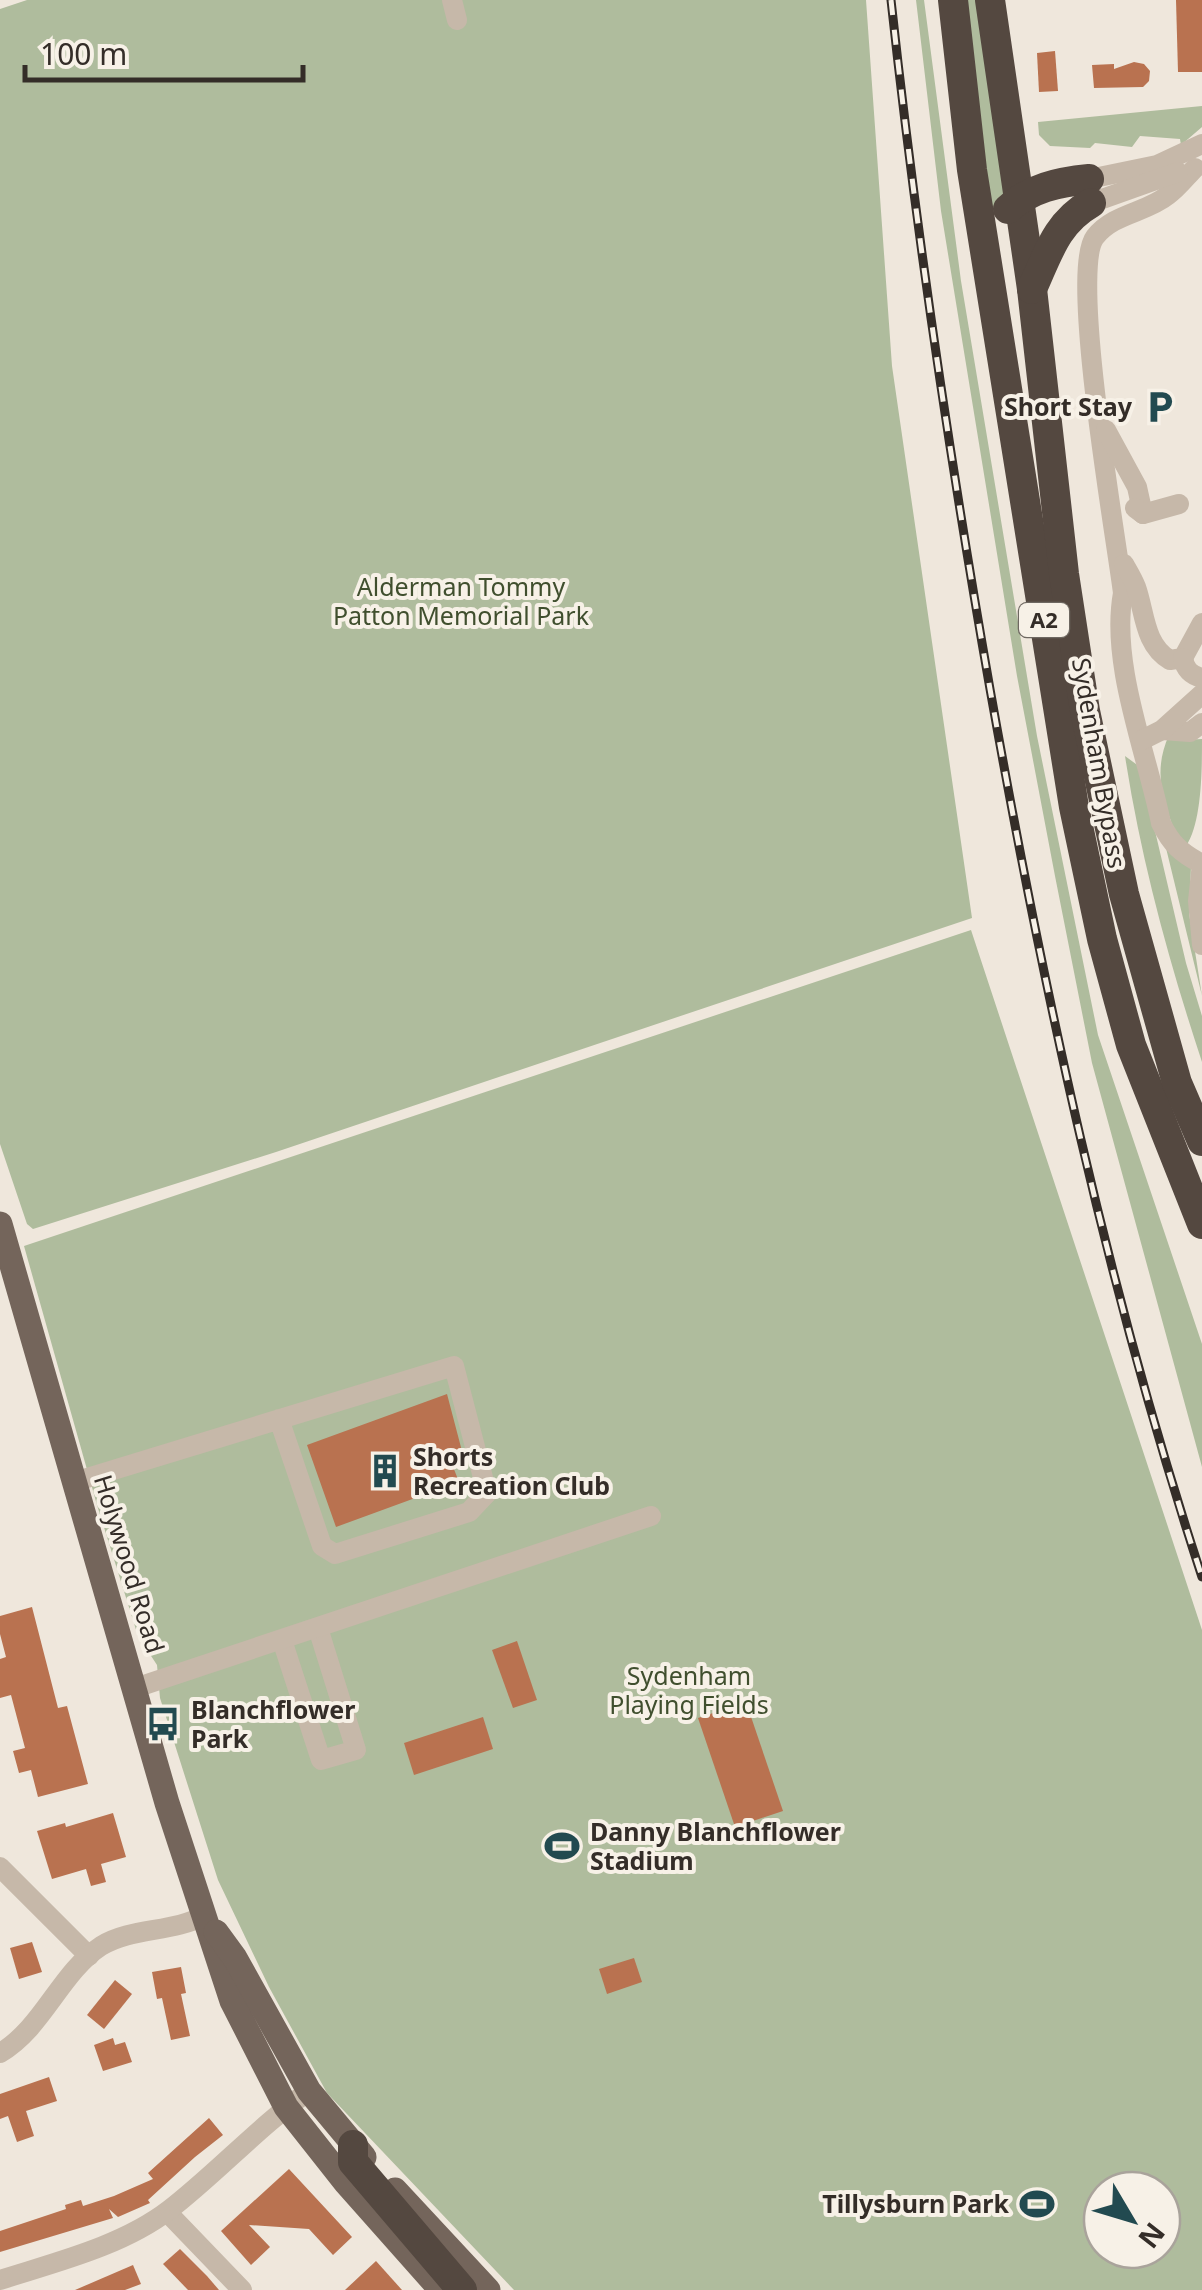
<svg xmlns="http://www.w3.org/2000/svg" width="1202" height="2290" font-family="'Noto Sans',sans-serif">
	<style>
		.green { fill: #afbc9d; fill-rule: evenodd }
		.building { fill: #b97250 }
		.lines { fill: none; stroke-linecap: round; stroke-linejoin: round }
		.minor { stroke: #c6b8a9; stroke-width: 20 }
		.major { stroke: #74655b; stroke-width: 25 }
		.highway { stroke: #544840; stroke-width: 30 }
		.rail-casing { stroke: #342d28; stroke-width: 9 }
		.rail { stroke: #f7f1e7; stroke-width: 5; stroke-dasharray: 15; stroke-linecap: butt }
		.labels { text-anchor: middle; stroke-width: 8; stroke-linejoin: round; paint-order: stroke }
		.shield { fill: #f7f1e7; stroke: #6e6861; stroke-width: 2.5 }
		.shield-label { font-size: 22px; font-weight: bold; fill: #342d28 }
		.poi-label { font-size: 25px; font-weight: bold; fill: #342d28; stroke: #f7f1e7; text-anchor: start }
		.park-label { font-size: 25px; fill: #404f2e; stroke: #f7f1e7 }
		.street-label { font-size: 25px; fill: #342d28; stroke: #f7f1e7 }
	</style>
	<rect width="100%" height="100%" fill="#efe7dc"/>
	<g class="green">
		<path d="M27 0H866L892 366 972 918 276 1152 33 1229 27 1224 0 1144V9Z"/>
		<path d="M916 0H924L961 281 1037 736 1098 1035 1202 1344V1467L1092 1063 1055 876 1017 676 941 211Z"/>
		<path d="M963 0H978L1006 201 994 214 991 225Z"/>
		<path d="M1202 106V127L1181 145 1180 139 1140 136 1132 147 1095 143 1090 148 1050 146 1039 135 1038 122Z"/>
		<path d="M1169 735 1183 740 1202 739C1202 769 1202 823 1186 846L1179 843C1165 805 1151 775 1169 735Z"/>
		<path d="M1125 756 1140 767 1186 963 1202 1016V1062C1169 962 1141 860 1125 756Z"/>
		<path d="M1166 848 1191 867 1189 913 1202 996Z"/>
		<path d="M971 930 1202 1630V2290H514L327 2093 269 1987 218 1880 160 1698 157 1665 138 1636 97 1505 24 1246ZM1102 2190H1162V2250H1102Z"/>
	</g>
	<g class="building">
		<path d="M1176 0H1202V72H1178Z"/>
		<path d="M1055 51 1058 91 1039 92 1037 53Z"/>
		<path d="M1134 62 1144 64 1150 71 1149 81 1143 87 1094 88 1092 65 1114 64V69Z"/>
		<path d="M447 1394 463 1455 450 1459 459 1482 336 1527 307 1445Z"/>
		<path d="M32 1607 58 1708 67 1706 88 1784 38 1797 31 1770 19 1773 13 1751 25 1748 11 1695 0 1698V1659L6 1657 0 1634V1616Z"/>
		<path d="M517 1641 537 1700 513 1708 492 1650Z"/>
		<path d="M746 1702 783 1811 735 1827 698 1718Z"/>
		<path d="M483 1717 493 1749 414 1775 404 1743Z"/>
		<path d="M113 1813 126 1857 101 1864 106 1882 91 1886 86 1869 52 1879 37 1831 65 1823 66 1827Z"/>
		<path d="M32 1942 42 1972 19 1979 10 1948Z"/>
		<path d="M634 1958 642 1982 607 1994 599 1969Z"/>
		<path d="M181 1967 186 1993 181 1994 190 2036 171 2040 162 1998 157 1999 152 1972Z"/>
		<path d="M115 1980 132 1994 104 2029 87 2015Z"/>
		<path d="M113 2038 115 2045 125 2042 132 2062 103 2071 94 2045Z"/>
		<path d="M49 2077 57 2101 26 2111 34 2136 17 2142 8 2116 0 2119V2094Z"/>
		<path d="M209 2118 223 2135 195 2157 148 2200 150 2203 118 2217 109 2209 113 2218 0 2252V2231L66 2209 65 2205 81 2200 83 2206 114 2196 153 2179 148 2173Z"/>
		<path d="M289 2169 352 2237 333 2255 309 2229 249 2225 270 2247 251 2265 221 2231Z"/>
		<path d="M180 2249 207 2276 219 2290H188L163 2264Z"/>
		<path d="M376 2261 402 2290H345Z"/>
		<path d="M133 2265 141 2284 125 2290H75Z"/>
	</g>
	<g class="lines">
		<g class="minor">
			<path d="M452 0 457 20"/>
			<path d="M1195 168C1186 177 1178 188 1168 195 1146 213 1114 213 1095 237 1069 271 1116 536 1123 593 1110 664 1147 753 1161 823 1171 844 1181 853 1202 864"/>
			<path d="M1089 179 1157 165 1202 144"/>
			<path d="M1091 203 1178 172"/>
			<path d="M1106 430 1137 487 1143 514"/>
			<path d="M1135 508 1143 514 1179 504"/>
			<path d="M1124 564C1128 571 1133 579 1136 587 1145 612 1144 645 1170 660L1183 658 1202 623"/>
			<path d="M1183 658C1185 669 1190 675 1202 678"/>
			<path d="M1162 730 1190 732 1202 723"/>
			<path d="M1142 740 1162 730 1202 694"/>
			<path d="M1202 863 1198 901 1202 945"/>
			<path d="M74 1482 454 1366 487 1493 469 1512 335 1554 322 1546 279 1419"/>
			<path d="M282 1640 321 1760 356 1750 318 1628"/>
			<path d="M135 1688 651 1516"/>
			<path d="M0 1867 89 1956"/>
			<path d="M0 2053C43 2028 60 1973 101 1946 132 1927 173 1933 205 1915"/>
			<path d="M167 2212 242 2290"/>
			<path d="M0 2280C56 2262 122 2246 169 2210 218 2172 259 2126 309 2091"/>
		</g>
		<g class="major">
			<path d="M0 1224 167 1803 232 2001 286 2107 346 2183 441 2290"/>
			<path d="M216 1932 235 1958 309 2091 364 2157"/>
			<path d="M395 2190 488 2290"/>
		</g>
		<g class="highway">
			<path d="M953 0 972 170 1074 807 1102 939 1131 1045 1202 1224"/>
			<path d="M990 0 1032 289 1064 574 1085 711 1124 894 1177 1083 1202 1141"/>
			<path d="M1008 209C1030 188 1059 182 1089 179"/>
			<path d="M1032 289C1048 254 1056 223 1091 203"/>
			<path d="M353 2145V2162L462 2290"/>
		</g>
		<g class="rail-casing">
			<path id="rail" d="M891 0C916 231 950 460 990 689 1043 988 1107 1288 1202 1577"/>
		</g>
		<use href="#rail" class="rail"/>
	</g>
	<defs>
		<g id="parking-bare" transform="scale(2.7)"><path d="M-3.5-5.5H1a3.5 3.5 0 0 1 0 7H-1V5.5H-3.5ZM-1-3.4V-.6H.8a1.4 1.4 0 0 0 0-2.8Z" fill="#224a50" stroke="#f7f1e7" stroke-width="2.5" paint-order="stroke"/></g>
		<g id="building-bare" transform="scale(2.7)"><path d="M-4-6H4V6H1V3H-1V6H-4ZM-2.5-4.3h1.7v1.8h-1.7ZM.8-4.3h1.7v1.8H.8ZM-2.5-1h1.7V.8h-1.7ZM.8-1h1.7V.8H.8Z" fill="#224a50" stroke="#f7f1e7" stroke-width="2.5" paint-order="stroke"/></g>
		<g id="bus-bare" transform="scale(2.7)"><path d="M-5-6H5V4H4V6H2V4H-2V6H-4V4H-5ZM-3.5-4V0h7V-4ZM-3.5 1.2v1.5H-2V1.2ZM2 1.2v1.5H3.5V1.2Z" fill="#224a50" stroke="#f7f1e7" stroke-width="2.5" paint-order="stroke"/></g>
		<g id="stadium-bare" transform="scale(2.7)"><path d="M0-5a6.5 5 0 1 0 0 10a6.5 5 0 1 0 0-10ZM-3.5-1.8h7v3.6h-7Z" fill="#224a50" stroke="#f7f1e7" stroke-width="2.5" paint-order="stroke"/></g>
	</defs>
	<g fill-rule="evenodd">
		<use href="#parking-bare" x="1160" y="407"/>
		<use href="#building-bare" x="385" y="1471"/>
		<use href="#bus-bare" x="163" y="1724"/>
		<use href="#stadium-bare" x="562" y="1846"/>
		<use href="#stadium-bare" x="1037" y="2204"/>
	</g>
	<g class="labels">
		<rect class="shield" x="1019" y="603" width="50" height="34" rx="8"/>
		<g class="shield-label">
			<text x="1044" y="628">A2</text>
		</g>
		<g class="poi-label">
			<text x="1132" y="416" text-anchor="end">Short Stay</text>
			<text x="413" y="1466">Shorts<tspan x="413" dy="29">Recreation Club</tspan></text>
			<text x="191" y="1719">Blanchflower<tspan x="191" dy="29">Park</tspan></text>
			<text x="590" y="1841">Danny Blanchflower<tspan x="590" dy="29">Stadium</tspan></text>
			<text x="1009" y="2213" text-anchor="end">Tillysburn Park</text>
		</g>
		<g class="park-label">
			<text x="461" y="596">Alderman Tommy<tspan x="461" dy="29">Patton Memorial Park</tspan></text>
			<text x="689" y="1685">Sydenham<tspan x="689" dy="29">Playing Fields</tspan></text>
		</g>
		<g class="street-label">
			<text transform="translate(1099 763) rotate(80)" y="9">Sydenham Bypass</text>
			<text transform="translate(129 1564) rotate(73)" y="9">Holywood Road</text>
		</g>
	</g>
	<g transform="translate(1132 2220) rotate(128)"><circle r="48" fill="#f7f1e7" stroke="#a9a39b" stroke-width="2.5"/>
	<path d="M0-8L18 38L0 25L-18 38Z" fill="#224a50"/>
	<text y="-15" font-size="28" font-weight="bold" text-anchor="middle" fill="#342d28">N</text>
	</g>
	<path d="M25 65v15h278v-15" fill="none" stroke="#342d28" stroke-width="5"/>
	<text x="40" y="65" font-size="30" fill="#342d28" stroke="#f7f1e7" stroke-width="8" paint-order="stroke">100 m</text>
</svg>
